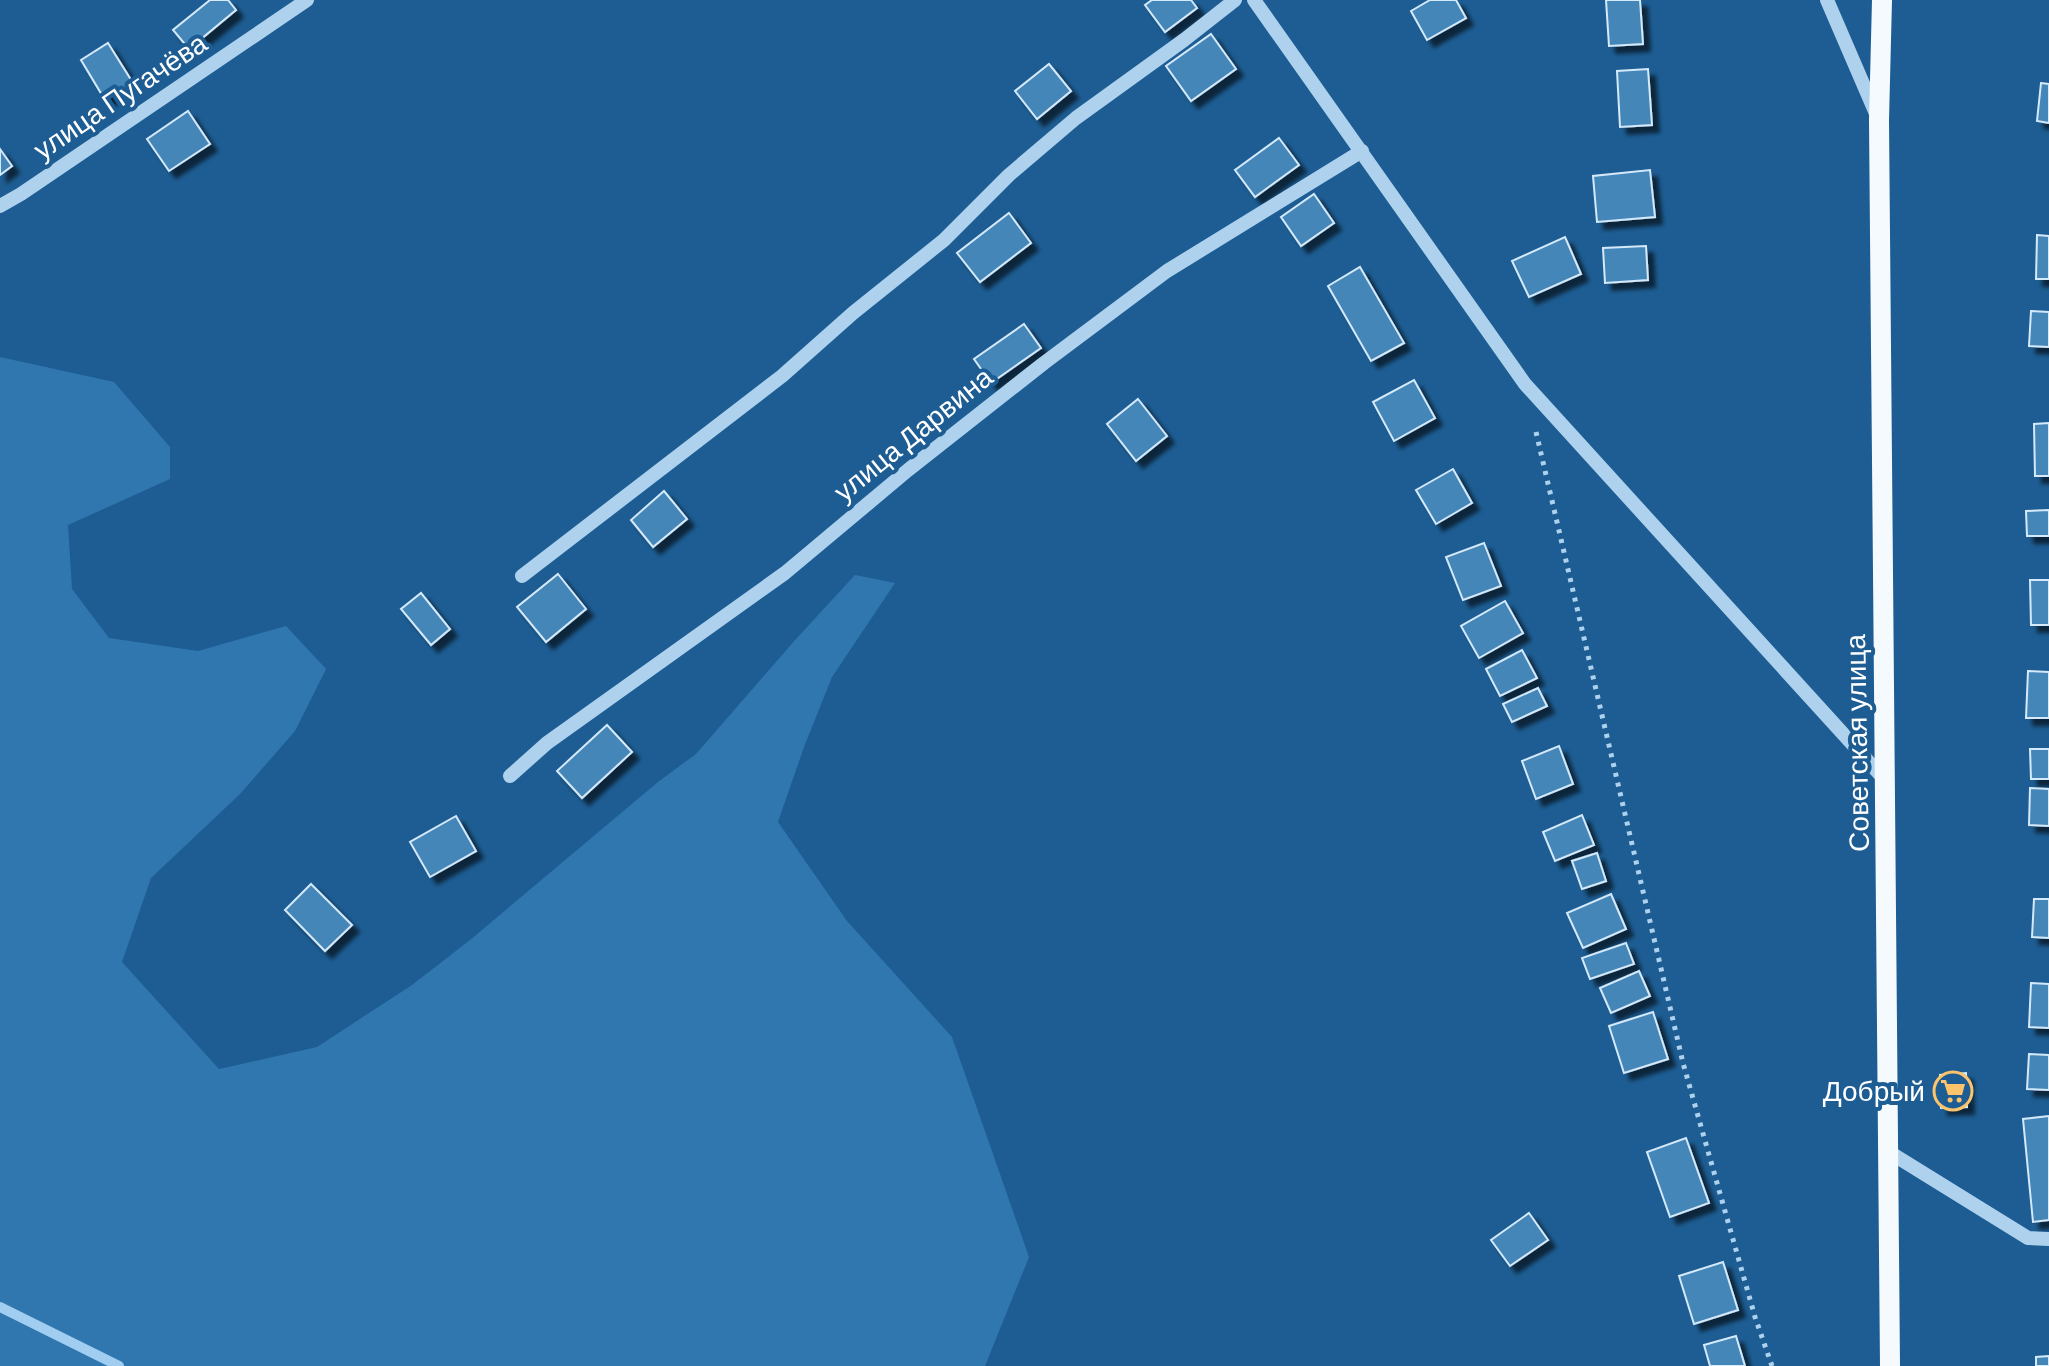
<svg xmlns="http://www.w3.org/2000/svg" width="2049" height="1366" font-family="Barlow,sans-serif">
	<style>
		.green { fill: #3077b0 }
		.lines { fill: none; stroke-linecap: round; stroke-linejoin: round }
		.stream { stroke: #a1cef0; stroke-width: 10 }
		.building { fill: #4586b9; stroke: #d4e9fa; stroke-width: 2; filter: url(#shadow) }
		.path { stroke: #aed2ee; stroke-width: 5; stroke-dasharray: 4 6; stroke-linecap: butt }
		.minor { stroke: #aed2ee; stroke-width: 14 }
		.major { stroke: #f5faff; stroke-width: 20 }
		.labels { text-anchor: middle; stroke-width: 8; stroke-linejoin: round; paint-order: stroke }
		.street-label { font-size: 28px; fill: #fff; stroke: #1d5d93 }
		.poi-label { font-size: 28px; fill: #fff; stroke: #1d5d93; text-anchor: end }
	</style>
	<defs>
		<filter id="shadow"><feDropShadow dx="7" dy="7" stdDeviation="2" flood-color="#0009"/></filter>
	</defs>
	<rect width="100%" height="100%" fill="#1d5d93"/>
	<path class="green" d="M0 357 114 382 170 447V479L68 525 72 589 109 638 198 651 286 626 326 669 295 731 240 794 151 878 122 962 219 1069 317 1047 412 985 470 940 658 782 696 754 796 639 855 575 895 583 832 677 804 747 778 822 847 921 952 1037 1029 1257 985 1366H0Z"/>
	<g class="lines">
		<path class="stream" d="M0 1307 119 1366"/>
	</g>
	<g class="building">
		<path d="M210 0H228L236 10 189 49 173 30Z"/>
		<path d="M1152 0H1191L1197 8 1165 32 1145 5Z"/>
		<path d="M1430 0H1456L1466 18 1427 40 1411 11Z"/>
		<path d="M1606 0H1640L1643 44 1609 46Z"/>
		<path d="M1211 34 1236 69 1191 101 1166 66Z"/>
		<path d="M108 43 133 83 105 100 81 60Z"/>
		<path d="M1049 64 1071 91 1037 119 1015 91Z"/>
		<path d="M1648 69 1652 125 1620 127 1617 71Z"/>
		<path d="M2041 83 2049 84V123L2037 121Z"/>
		<path d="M188 111 210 144 169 171 147 139Z"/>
		<path d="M1279 138 1299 165 1255 197 1235 170Z"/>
		<path d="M0 149 12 166 0 175Z"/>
		<path d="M1650 170 1655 217 1597 222 1593 176Z"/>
		<path d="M1314 194 1334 223 1301 246 1281 217Z"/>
		<path d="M1009 213 1031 243 980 282 957 253Z"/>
		<path d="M2037 235 2049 236V279H2036Z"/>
		<path d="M1565 237 1581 274 1529 297 1512 261Z"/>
		<path d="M1646 246 1648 280 1605 283 1603 248Z"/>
		<path d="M1360 267 1404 343 1371 361 1328 286Z"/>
		<path d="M2031 311 2049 312V347L2029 346Z"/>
		<path d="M1024 324 1041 348 991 383 974 359Z"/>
		<path d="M1414 380 1435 418 1394 441 1373 402Z"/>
		<path d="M1138 399 1167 436 1136 461 1107 424Z"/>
		<path d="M2049 423V476H2035L2034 424Z"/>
		<path d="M1453 469 1472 503 1436 524 1416 490Z"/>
		<path d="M664 491 687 519 653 547 631 520Z"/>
		<path d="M2049 510V536H2027L2026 511Z"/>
		<path d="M1484 543 1501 586 1463 600 1446 557Z"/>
		<path d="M558 574 586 609 546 642 517 607Z"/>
		<path d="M2030 580H2049V625H2031Z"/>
		<path d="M421 593 450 629 431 645 401 609Z"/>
		<path d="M1505 601 1523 633 1479 658 1461 626Z"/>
		<path d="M1522 650 1537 678 1500 696 1486 669Z"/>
		<path d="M2028 671 2049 672V718H2026Z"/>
		<path d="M1538 688 1547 706 1512 722 1503 704Z"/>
		<path d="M607 725 632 752 582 798 557 771Z"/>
		<path d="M1559 746 1573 784 1536 799 1522 761Z"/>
		<path d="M2030 749H2049V779H2031Z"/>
		<path d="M2030 788 2049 789V826L2029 825Z"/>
		<path d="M1582 815 1594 845 1555 861 1543 832Z"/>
		<path d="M456 816 476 851 430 877 410 842Z"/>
		<path d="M1597 853 1606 881 1582 889 1572 861Z"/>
		<path d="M311 884 352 925 325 951 285 910Z"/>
		<path d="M1611 894 1626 929 1583 948 1567 913Z"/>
		<path d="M2034 899H2049V938L2032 937Z"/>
		<path d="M1626 943 1634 964 1590 979 1582 958Z"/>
		<path d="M1639 971 1650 996 1611 1013 1600 988Z"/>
		<path d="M2031 983 2049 984V1028L2029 1027Z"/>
		<path d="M1653 1012 1668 1059 1624 1073 1609 1026Z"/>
		<path d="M2029 1054 2049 1055V1090L2027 1089Z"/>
		<path d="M1966 1073 1967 1107 1941 1108 1940 1075Z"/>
		<path d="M2049 1116V1220L2033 1222 2023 1119Z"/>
		<path d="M1686 1138 1709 1203 1670 1217 1647 1152Z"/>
		<path d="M1529 1213 1548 1240 1510 1266 1491 1240Z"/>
		<path d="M1723 1262 1738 1310 1694 1324 1679 1276Z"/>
		<path d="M1736 1336 1745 1366H1710L1704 1345Z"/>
		<path d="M2049 1356V1366H2036V1357Z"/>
	</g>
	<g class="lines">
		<path class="path" d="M1536 432 1683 1063 1755 1317 1772 1366"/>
		<g class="minor">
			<path d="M1254 0 1525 384 1886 781"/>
			<path d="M1827 0 1877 116"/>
			<path d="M0 206 21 194 307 0"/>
			<path d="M522 576 782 376 853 313 944 240 1009 175 1076 118 1184 40 1235 0"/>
			<path d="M510 776 547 743 785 573 908 470 1044 363 1167 271 1362 151"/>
			<path d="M1889 1152 2028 1238 2049 1239"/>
		</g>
		<path class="major" d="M1882 0 1879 120 1890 1366"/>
	</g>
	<defs>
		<g id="supermarket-ring" transform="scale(2)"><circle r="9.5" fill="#1d5d93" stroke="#fec46c" stroke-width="1.5"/><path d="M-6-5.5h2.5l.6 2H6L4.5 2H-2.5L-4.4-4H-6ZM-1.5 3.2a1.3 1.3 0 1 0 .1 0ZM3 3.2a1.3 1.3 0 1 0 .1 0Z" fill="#fec46c"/></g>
	</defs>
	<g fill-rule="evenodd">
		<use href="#supermarket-ring" x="1953" y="1091"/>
	</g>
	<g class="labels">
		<g class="street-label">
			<text transform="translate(120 96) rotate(-34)" y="10">улица Пугачёва</text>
			<text transform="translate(913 434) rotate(-39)" y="10">улица Дарвина</text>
			<text transform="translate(1857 743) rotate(-91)" y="10">Советская улица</text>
		</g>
		<g class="poi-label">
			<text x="1925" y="1101">Добрый</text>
		</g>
	</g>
</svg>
